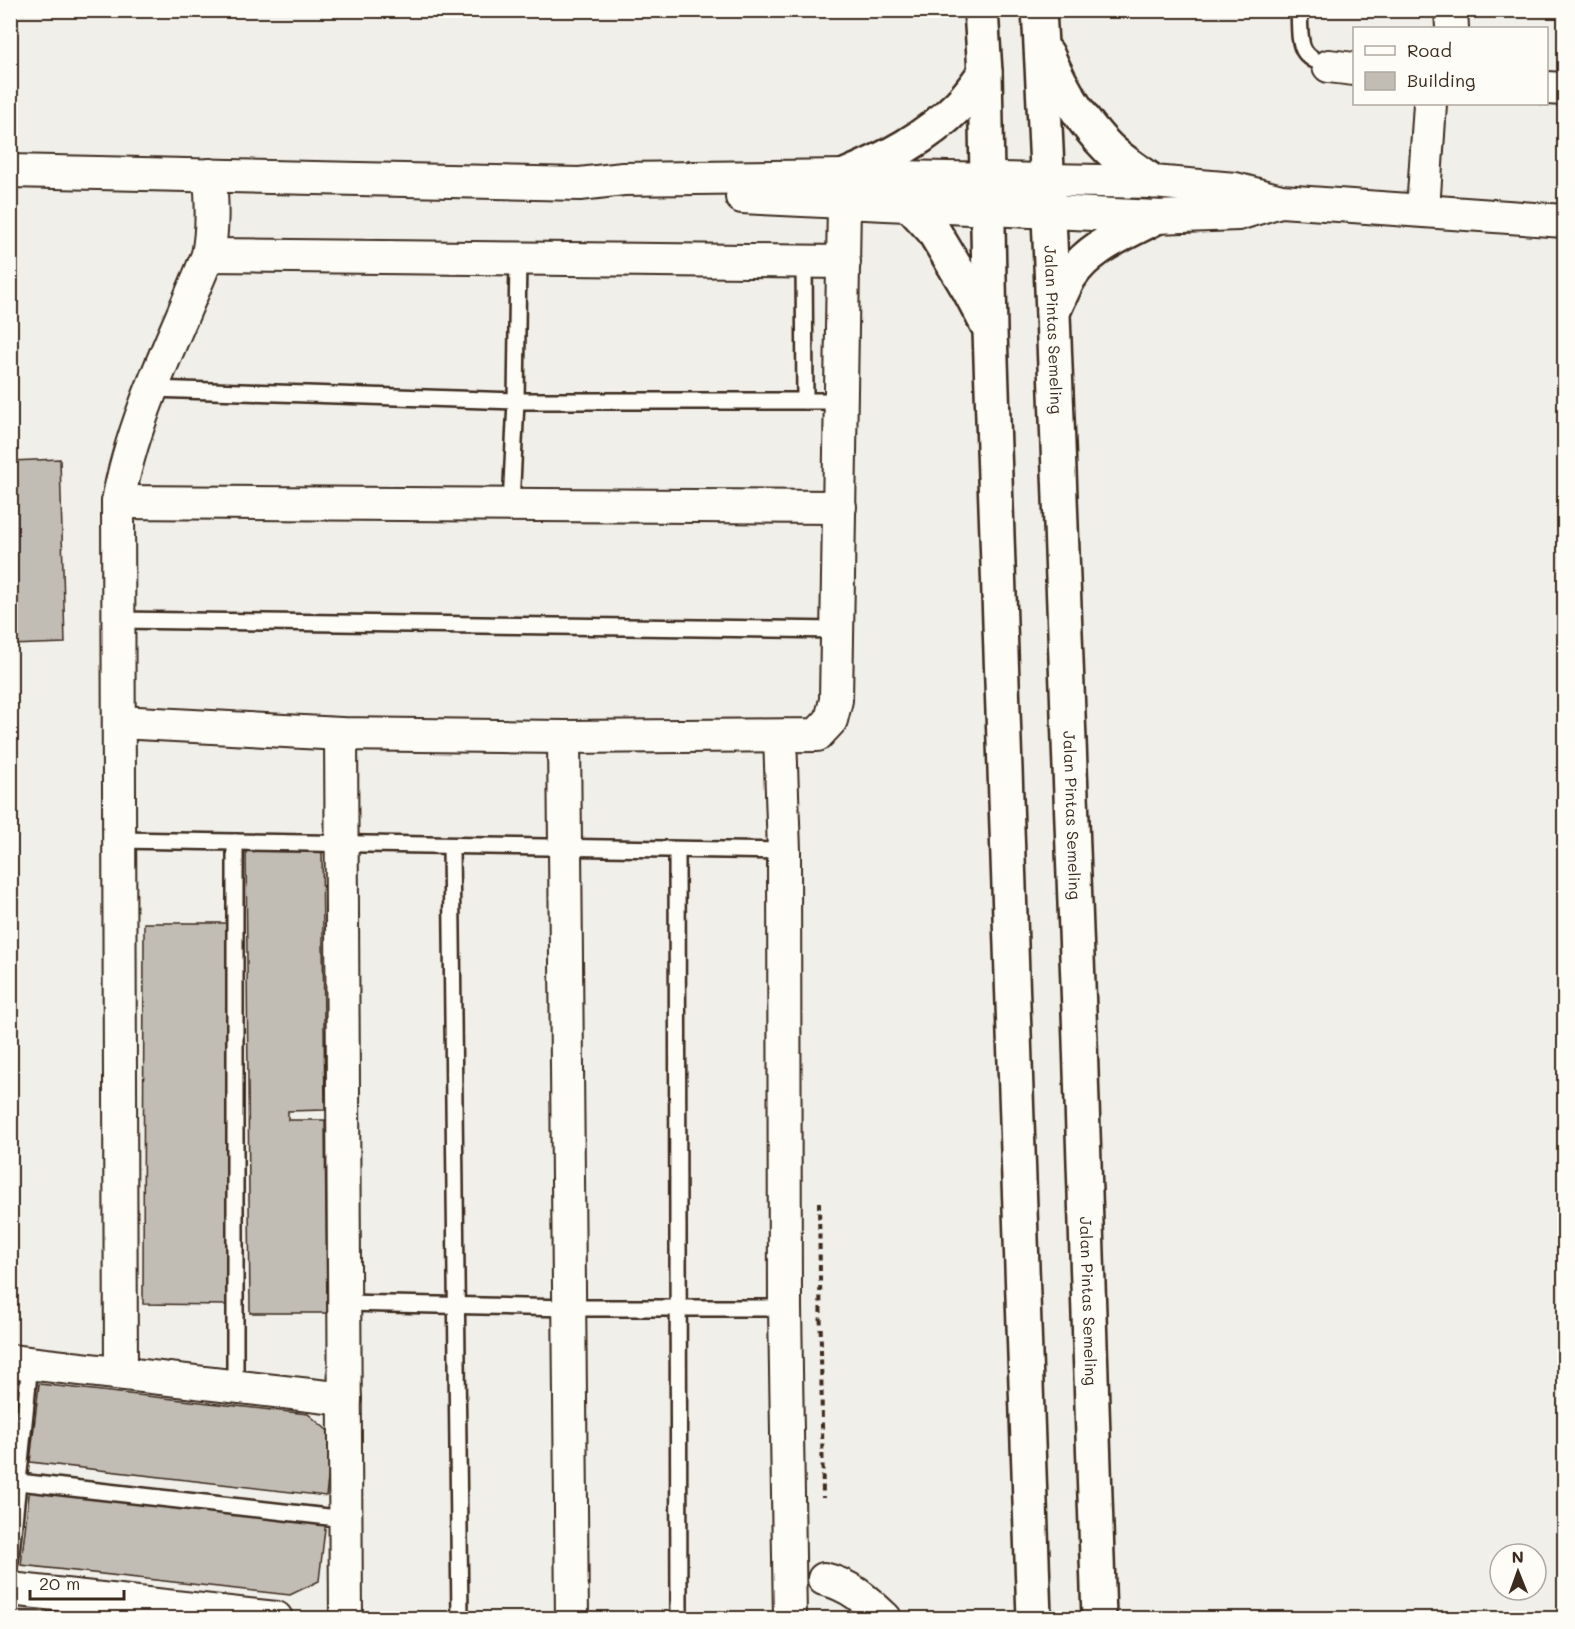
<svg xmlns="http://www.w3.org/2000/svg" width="1575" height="1629" font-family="Mali,sans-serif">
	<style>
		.building { fill: #c1bcb4; stroke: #3b2a1e; stroke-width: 1.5 }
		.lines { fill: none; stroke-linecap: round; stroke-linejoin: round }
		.lane-casing { stroke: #3b2a1e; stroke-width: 20 }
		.street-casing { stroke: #3b2a1e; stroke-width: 36 }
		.secondary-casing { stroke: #3b2a1e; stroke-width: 38 }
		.path { stroke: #3b2a1e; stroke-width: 4; stroke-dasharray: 6 4.5; stroke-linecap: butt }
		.lane { stroke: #fdfcf7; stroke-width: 15 }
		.street { stroke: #fdfcf7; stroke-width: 32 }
		.secondary { stroke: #fdfcf7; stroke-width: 33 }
		.labels { text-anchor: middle; stroke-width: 5; stroke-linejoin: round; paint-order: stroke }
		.street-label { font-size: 16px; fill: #3b2a1e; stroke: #fdfcf7 }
	</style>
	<rect width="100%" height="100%" fill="#f1efea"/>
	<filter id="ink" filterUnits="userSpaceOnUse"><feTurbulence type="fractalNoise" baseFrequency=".0167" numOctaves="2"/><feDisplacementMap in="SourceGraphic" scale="12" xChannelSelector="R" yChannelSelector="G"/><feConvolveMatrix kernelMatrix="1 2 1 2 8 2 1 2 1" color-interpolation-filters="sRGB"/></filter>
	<g filter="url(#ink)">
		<g class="building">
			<path d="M60 459 65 643 10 645V461Z"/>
			<path d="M322 849 325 1110 288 1111V1120H325L327 1313H250L246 850Z"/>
			<path d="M144 923H226V1305L143 1304Z"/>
			<path d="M10 1379 20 1380 11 1462H10Z"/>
			<path d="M39 1384 308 1414 333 1435 326 1496 30 1462Z"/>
			<path d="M30 1486 326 1520 319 1581 290 1595 21 1565Z"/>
			<path d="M18 1601 162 1618H16Z"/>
		</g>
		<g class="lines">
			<g class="lane-casing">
				<g id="lane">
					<path d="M1299 10C1301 41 1295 56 1329 66"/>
					<path d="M804 261 805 401"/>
					<path d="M153 389 516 401H841"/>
					<path d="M511 505 516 401 518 257"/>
					<path d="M119 620 838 630"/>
					<path d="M119 840 784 851"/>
					<path d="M235 842V1387"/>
					<path d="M451 846 460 1618"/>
					<path d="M677 850 679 1618"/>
					<path d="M344 1303 569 1308H785"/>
					<path d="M10 1481 346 1519"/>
					<path d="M10 1562 30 1363"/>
				</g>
			</g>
			<g class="street-casing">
				<g id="street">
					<path d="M1451 10 1452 28"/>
					<path d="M1329 66 1354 69"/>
					<path d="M1546 88 1564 89"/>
					<path d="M10 171 580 184 623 179 845 176 1153 182 1235 189 1281 201 1564 221"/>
					<path d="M742 197 1156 217 1238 214 1280 201"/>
					<path d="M1423 210 1430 104"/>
					<path d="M208 255 844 262"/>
					<path d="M118 502 840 507"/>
					<path d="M119 722 341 734 564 737 817 735 831 720 836 700 844 204"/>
					<path d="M341 734 346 1618"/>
					<path d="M780 736 784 851 785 1308 790 1618"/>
					<path d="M564 737 572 1618"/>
					<path d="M10 1361 345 1399"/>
					<path d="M121 1373 118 502C133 417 176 334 208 255 213 228 212 203 210 175"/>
					<path d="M824 1579C850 1585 866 1600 885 1618"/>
					<path d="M10 1589 276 1618"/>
				</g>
			</g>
			<g class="secondary-casing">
				<g id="secondary">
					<path d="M981 10 985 72 990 331 1034 1618"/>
					<path id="s1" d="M1039 10C1048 164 1053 317 1059 471 1075 853 1086 1236 1099 1618"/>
					<path d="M1047 54C1062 89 1081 121 1108 148 1121 161 1138 171 1153 182"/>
					<path d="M845 176C888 158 926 138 959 105 969 95 977 83 985 72"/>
					<path d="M910 205 933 230 969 290 987 324"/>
					<path d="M1053 312C1058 301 1063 289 1069 278 1088 247 1126 233 1156 217"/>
				</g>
			</g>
			<path class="path" d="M819 1202 823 1498"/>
			<use href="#lane" class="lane"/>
			<use href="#street" class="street"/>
			<use href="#secondary" class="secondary"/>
		</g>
	</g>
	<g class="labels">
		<g class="street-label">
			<text dy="6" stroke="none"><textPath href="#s1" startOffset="320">Jalan Pintas Semeling</textPath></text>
			<text dy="6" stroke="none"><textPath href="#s1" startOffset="806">Jalan Pintas Semeling</textPath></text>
			<text dy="6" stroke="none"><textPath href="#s1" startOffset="1292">Jalan Pintas Semeling</textPath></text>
		</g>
	</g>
	<rect width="1575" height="1629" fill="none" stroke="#fdfcf7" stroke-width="36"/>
	<rect x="18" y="18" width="1539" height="1593" fill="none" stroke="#3b2a1e" stroke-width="2" filter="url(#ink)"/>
	<rect x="1353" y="27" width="195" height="78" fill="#fdfcf7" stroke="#afa8a0" stroke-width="1.5"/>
	<rect x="1365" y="46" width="30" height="9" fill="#fdfcf7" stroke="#afa8a0" stroke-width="1.5"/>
	<text x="1407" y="57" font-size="18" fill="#3b2a1e">Road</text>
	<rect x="1365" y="72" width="30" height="18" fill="#c1bcb4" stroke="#afa8a0" stroke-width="1.5"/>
	<text x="1407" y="87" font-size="18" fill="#3b2a1e">Building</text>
	<g transform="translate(1518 1572) rotate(359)"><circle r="28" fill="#fdfcf7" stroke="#afa8a0" stroke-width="1.5"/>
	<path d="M0-4.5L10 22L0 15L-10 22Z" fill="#3b2a1e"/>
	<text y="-9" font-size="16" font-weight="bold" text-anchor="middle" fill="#3b2a1e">N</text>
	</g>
	<path d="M30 1590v9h94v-9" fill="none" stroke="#3b2a1e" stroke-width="3"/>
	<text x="39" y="1590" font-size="18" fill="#3b2a1e" stroke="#fdfcf7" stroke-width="4.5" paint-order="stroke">20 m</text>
</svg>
